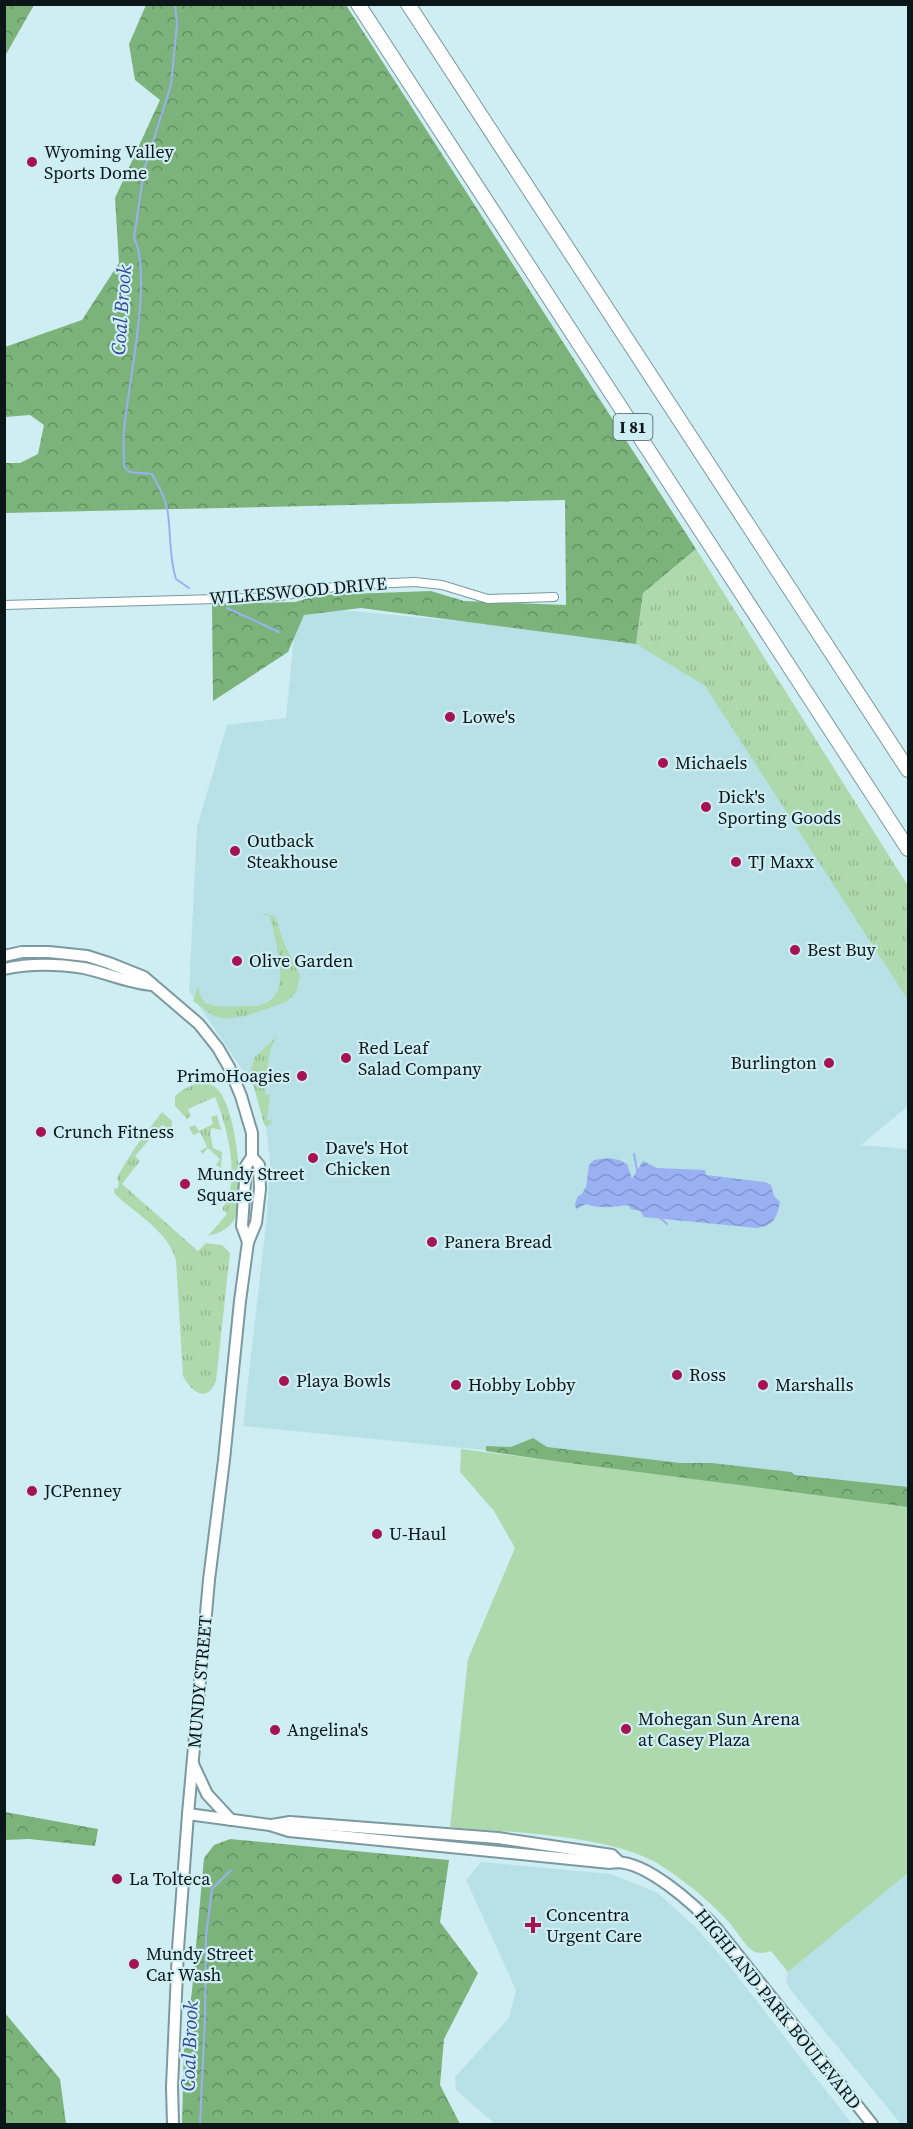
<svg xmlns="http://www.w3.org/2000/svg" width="913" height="2129" font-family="'Source Serif 4',serif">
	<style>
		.built { fill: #b7e1e7 }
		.grass { fill: url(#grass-tufts) }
		.forest { fill: url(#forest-crowns) }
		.pitch { fill: #aed9ad }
		.water { fill: url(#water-waves) }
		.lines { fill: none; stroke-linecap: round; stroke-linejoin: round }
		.stream { stroke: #99b0f2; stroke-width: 2 }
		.minor-casing { stroke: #7b999e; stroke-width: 10 }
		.secondary-casing { stroke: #7b999e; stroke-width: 14 }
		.motorway-casing { stroke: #7b999e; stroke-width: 16 }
		.minor { stroke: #fff; stroke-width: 8 }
		.secondary { stroke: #fff; stroke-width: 10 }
		.motorway { stroke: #fff; stroke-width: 14 }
		.poi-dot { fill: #a51352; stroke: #ceeef3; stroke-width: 2 }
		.labels { text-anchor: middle; stroke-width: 4.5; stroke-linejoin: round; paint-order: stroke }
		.shield { fill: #ceeef3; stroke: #46575a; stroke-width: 1.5 }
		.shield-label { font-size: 16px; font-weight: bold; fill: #0b1618 }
		.poi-label { font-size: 18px; fill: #0b1618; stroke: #ceeef3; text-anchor: start }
		.street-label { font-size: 18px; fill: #0b1618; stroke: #ceeef3 }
		.water-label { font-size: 20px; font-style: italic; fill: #334794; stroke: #ceeef3 }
	</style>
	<defs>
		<pattern id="grass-tufts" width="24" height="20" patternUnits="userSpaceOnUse" patternTransform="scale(1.5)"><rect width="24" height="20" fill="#aed9ad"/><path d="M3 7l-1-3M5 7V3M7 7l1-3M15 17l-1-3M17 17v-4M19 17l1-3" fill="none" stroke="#94ba94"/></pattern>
		<pattern id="forest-crowns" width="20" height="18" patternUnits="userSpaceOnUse" patternTransform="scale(1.5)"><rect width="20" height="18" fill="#7cb37b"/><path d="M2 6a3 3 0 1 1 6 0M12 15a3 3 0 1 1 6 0" fill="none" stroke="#649164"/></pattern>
		<pattern id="water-waves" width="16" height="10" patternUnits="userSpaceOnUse" patternTransform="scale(1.5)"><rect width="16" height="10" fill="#99b0f2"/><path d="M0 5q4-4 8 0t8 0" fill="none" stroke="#8297cf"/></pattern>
	</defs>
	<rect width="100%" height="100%" fill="#ceeef3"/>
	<g class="built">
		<path d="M297 606 638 638 707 683 908 994V1106L861 1145 908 1149V1503L503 1452 243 1426 267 1215 270 1160 266 1128 258 1093 189 991 197 827 227 725 286 718Z"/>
		<path d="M481 1862 611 1874 658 1893 696 1928 728 1964 852 2124H495L456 2090 455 2077 509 2018 516 1990 466 1880Z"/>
		<path d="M908 1873V2124H901L789 1988 786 1979 788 1972Z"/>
	</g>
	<g class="grass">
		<path d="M696 549 908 886V1000L705 686 636 644 643 593Z"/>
		<path d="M263 913 275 916 284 943 300 976 296 993 286 1002 246 1016 226 1019 214 1016 193 1001 198 986 200 995 205 1003C217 1008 230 1006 243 1006 250 1006 259 1007 266 1003 293 991 274 938 270 916L263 915Z"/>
		<path d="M278 1035C266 1050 268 1075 265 1094L270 1095 267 1120 273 1121 267 1127 264 1124 250 1073 255 1057Z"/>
		<path d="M197 1083C204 1083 210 1083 215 1087 237 1104 245 1194 235 1218 230 1229 219 1233 208 1236L227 1214 222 1209C242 1183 227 1125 215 1097L188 1109 191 1116 187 1119 175 1106V1096L184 1089Z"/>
		<path d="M162 1112 172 1121V1126L169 1129 162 1125 135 1156 140 1161 122 1184 198 1251 206 1243 222 1245 230 1253 216 1381C207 1404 191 1392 183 1376L176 1260C168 1231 136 1214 115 1194L114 1188 117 1189 119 1184 117 1177 134 1149Z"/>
		<path d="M217 1115 221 1130 212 1128 210 1132 213 1148 222 1152 221 1168 216 1165 220 1159 208 1148 203 1154 200 1151 207 1147 200 1132 193 1135 189 1127 195 1125 199 1131 213 1124 211 1117Z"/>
	</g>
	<g class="forest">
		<path d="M5 4 34 5 5 56 4 5Z"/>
		<path d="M146 5H346L696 549 643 593 636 644 361 608 304 615 288 652 213 701 212 604 295 602 320 595 431 591 464 601 566 605 565 500 5 513V463H20L38 454 44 425 30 415 5 417V347L82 320 119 263 115 198 160 100 135 80 129 44Z"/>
		<path d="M533 1438 547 1447 680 1463H712L791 1472 795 1475 908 1487V1515L486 1451V1446L511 1447Z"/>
		<path d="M5 1812 98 1829 95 1846 29 1839 5 1840Z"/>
		<path d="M230 1839 449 1860 440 1922 478 1973 444 2039 440 2085 460 2124H182L184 2045 192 1991 204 1858 214 1845Z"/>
		<path d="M5 2013 60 2079 66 2124H5Z"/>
	</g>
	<path class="pitch" d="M461 1449 908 1507V1873L788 1972 771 1951C765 1953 758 1954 753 1951 744 1945 735 1928 727 1920 706 1898 685 1881 660 1865 609 1834 511 1833 450 1827L468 1659 515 1548 494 1511 460 1472Z"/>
	<path class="water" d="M608 1158 619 1160 627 1164 632 1179 643 1161 657 1168 705 1170 706 1175 765 1182 771 1185 774 1196 780 1202C777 1217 774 1226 757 1228L644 1217 640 1211 631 1209 628 1205C614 1207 599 1209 586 1204L576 1209 575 1204 578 1196 581 1195 586 1187 589 1165 594 1160Z"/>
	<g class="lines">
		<g class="stream">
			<path d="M175 4 177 24 171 85 144 170 134 238C153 275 128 385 124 430 123 442 124 454 124 467L130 472 152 474C159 487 166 499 168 514 171 536 169 557 176 579L189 588"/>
			<path d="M227 608 279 632"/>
			<path d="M634 1154 638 1175"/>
			<path d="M660 1218 667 1224"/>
			<path d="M200 2124 205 2017 206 1936 212 1889 231 1870"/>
		</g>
		<g class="minor-casing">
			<path id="minor" d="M4 605 251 598 280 596 346 585 415 582 442 585 488 599 554 597"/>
		</g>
		<g class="secondary-casing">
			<g id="secondary">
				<path d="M4 956 22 952H49L87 956 109 963 144 977 199 1024 218 1048 229 1067 241 1096 252 1133V1157L246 1166 242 1226 248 1242"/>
				<path d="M4 969C30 963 59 964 84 968 107 973 128 983 152 985"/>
				<path d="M193 1764 207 1794 231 1820"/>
				<path d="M188 1814 270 1825 289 1831 610 1863C642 1855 698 1908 718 1930L872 2124"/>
				<path d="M272 1825 290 1822 498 1838 612 1855 618 1861"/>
				<path d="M173 2124 172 2087 178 1949 188 1814 209 1580 224 1460 240 1301 248 1242 256 1223 260 1189 259 1165 252 1157"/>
			</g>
		</g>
		<g class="motorway-casing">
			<g id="motorway">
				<path d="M358 4 908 849"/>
				<path d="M408 4 908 770"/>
			</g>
		</g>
		<use href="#minor" class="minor"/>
		<use href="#secondary" class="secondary"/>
		<use href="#motorway" class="motorway"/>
	</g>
	<g class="poi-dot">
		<circle cx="32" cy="162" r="6"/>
		<circle cx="450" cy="717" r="6"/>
		<circle cx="663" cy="763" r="6"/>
		<circle cx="706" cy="807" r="6"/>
		<circle cx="235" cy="851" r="6"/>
		<circle cx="736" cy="862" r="6"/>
		<circle cx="795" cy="950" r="6"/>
		<circle cx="237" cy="961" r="6"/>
		<circle cx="346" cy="1058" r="6"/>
		<circle cx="829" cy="1063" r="6"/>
		<circle cx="302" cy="1076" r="6"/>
		<circle cx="41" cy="1132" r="6"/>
		<circle cx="313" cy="1158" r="6"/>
		<circle cx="185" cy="1184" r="6"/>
		<circle cx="432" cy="1242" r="6"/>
		<circle cx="677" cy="1375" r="6"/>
		<circle cx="284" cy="1381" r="6"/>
		<circle cx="456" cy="1385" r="6"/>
		<circle cx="763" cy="1385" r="6"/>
		<circle cx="32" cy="1491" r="6"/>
		<circle cx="377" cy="1534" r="6"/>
		<circle cx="626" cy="1729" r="6"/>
		<circle cx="275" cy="1730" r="6"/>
		<circle cx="117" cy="1879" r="6"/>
		<path d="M530 1916h6v6h6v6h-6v6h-6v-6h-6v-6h6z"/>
		<circle cx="134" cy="1964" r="6"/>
	</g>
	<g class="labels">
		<rect class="shield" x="613.5" y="414" width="39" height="26" rx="4.5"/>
		<g class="shield-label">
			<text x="633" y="433">I 81</text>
		</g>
		<g class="poi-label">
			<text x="44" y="158">Wyoming Valley<tspan x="44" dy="21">Sports Dome</tspan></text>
			<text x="462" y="723">Lowe's</text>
			<text x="675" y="769">Michaels</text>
			<text x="718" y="803">Dick's<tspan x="718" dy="21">Sporting Goods</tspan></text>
			<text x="247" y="847">Outback<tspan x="247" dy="21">Steakhouse</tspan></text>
			<text x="748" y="868">TJ Maxx</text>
			<text x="807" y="956">Best Buy</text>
			<text x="249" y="967">Olive Garden</text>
			<text x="358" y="1054">Red Leaf<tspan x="358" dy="21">Salad Company</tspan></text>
			<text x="817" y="1069" text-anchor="end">Burlington</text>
			<text x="290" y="1082" text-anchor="end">PrimoHoagies</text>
			<text x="53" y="1138">Crunch Fitness</text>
			<text x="325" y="1154">Dave's Hot<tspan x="325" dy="21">Chicken</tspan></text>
			<text x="197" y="1180">Mundy Street<tspan x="197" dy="21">Square</tspan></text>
			<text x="444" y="1248">Panera Bread</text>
			<text x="689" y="1381">Ross</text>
			<text x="296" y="1387">Playa Bowls</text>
			<text x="468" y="1391">Hobby Lobby</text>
			<text x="775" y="1391">Marshalls</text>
			<text x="44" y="1497">JCPenney</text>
			<text x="389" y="1540">U-Haul</text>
			<text x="638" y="1725">Mohegan Sun Arena<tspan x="638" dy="21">at Casey Plaza</tspan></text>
			<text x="287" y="1736">Angelina's</text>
			<text x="129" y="1885">La Tolteca</text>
			<text x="546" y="1921">Concentra<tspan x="546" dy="21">Urgent Care</tspan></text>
			<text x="146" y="1960">Mundy Street<tspan x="146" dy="21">Car Wash</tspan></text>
		</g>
		<g class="street-label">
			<text transform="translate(298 591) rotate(-5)" y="6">WILKESWOOD DRIVE</text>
			<text transform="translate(200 1682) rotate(-85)" y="6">MUNDY STREET</text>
			<text transform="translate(778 2009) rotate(51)" y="6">HIGHLAND PARK BOULEVARD</text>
		</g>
		<g class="water-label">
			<text transform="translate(121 310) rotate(-86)" y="7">Coal Brook</text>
			<text transform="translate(189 2046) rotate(-88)" y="7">Coal Brook</text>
		</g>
	</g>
	<rect width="913" height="2129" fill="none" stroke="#0b1618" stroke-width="12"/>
</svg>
